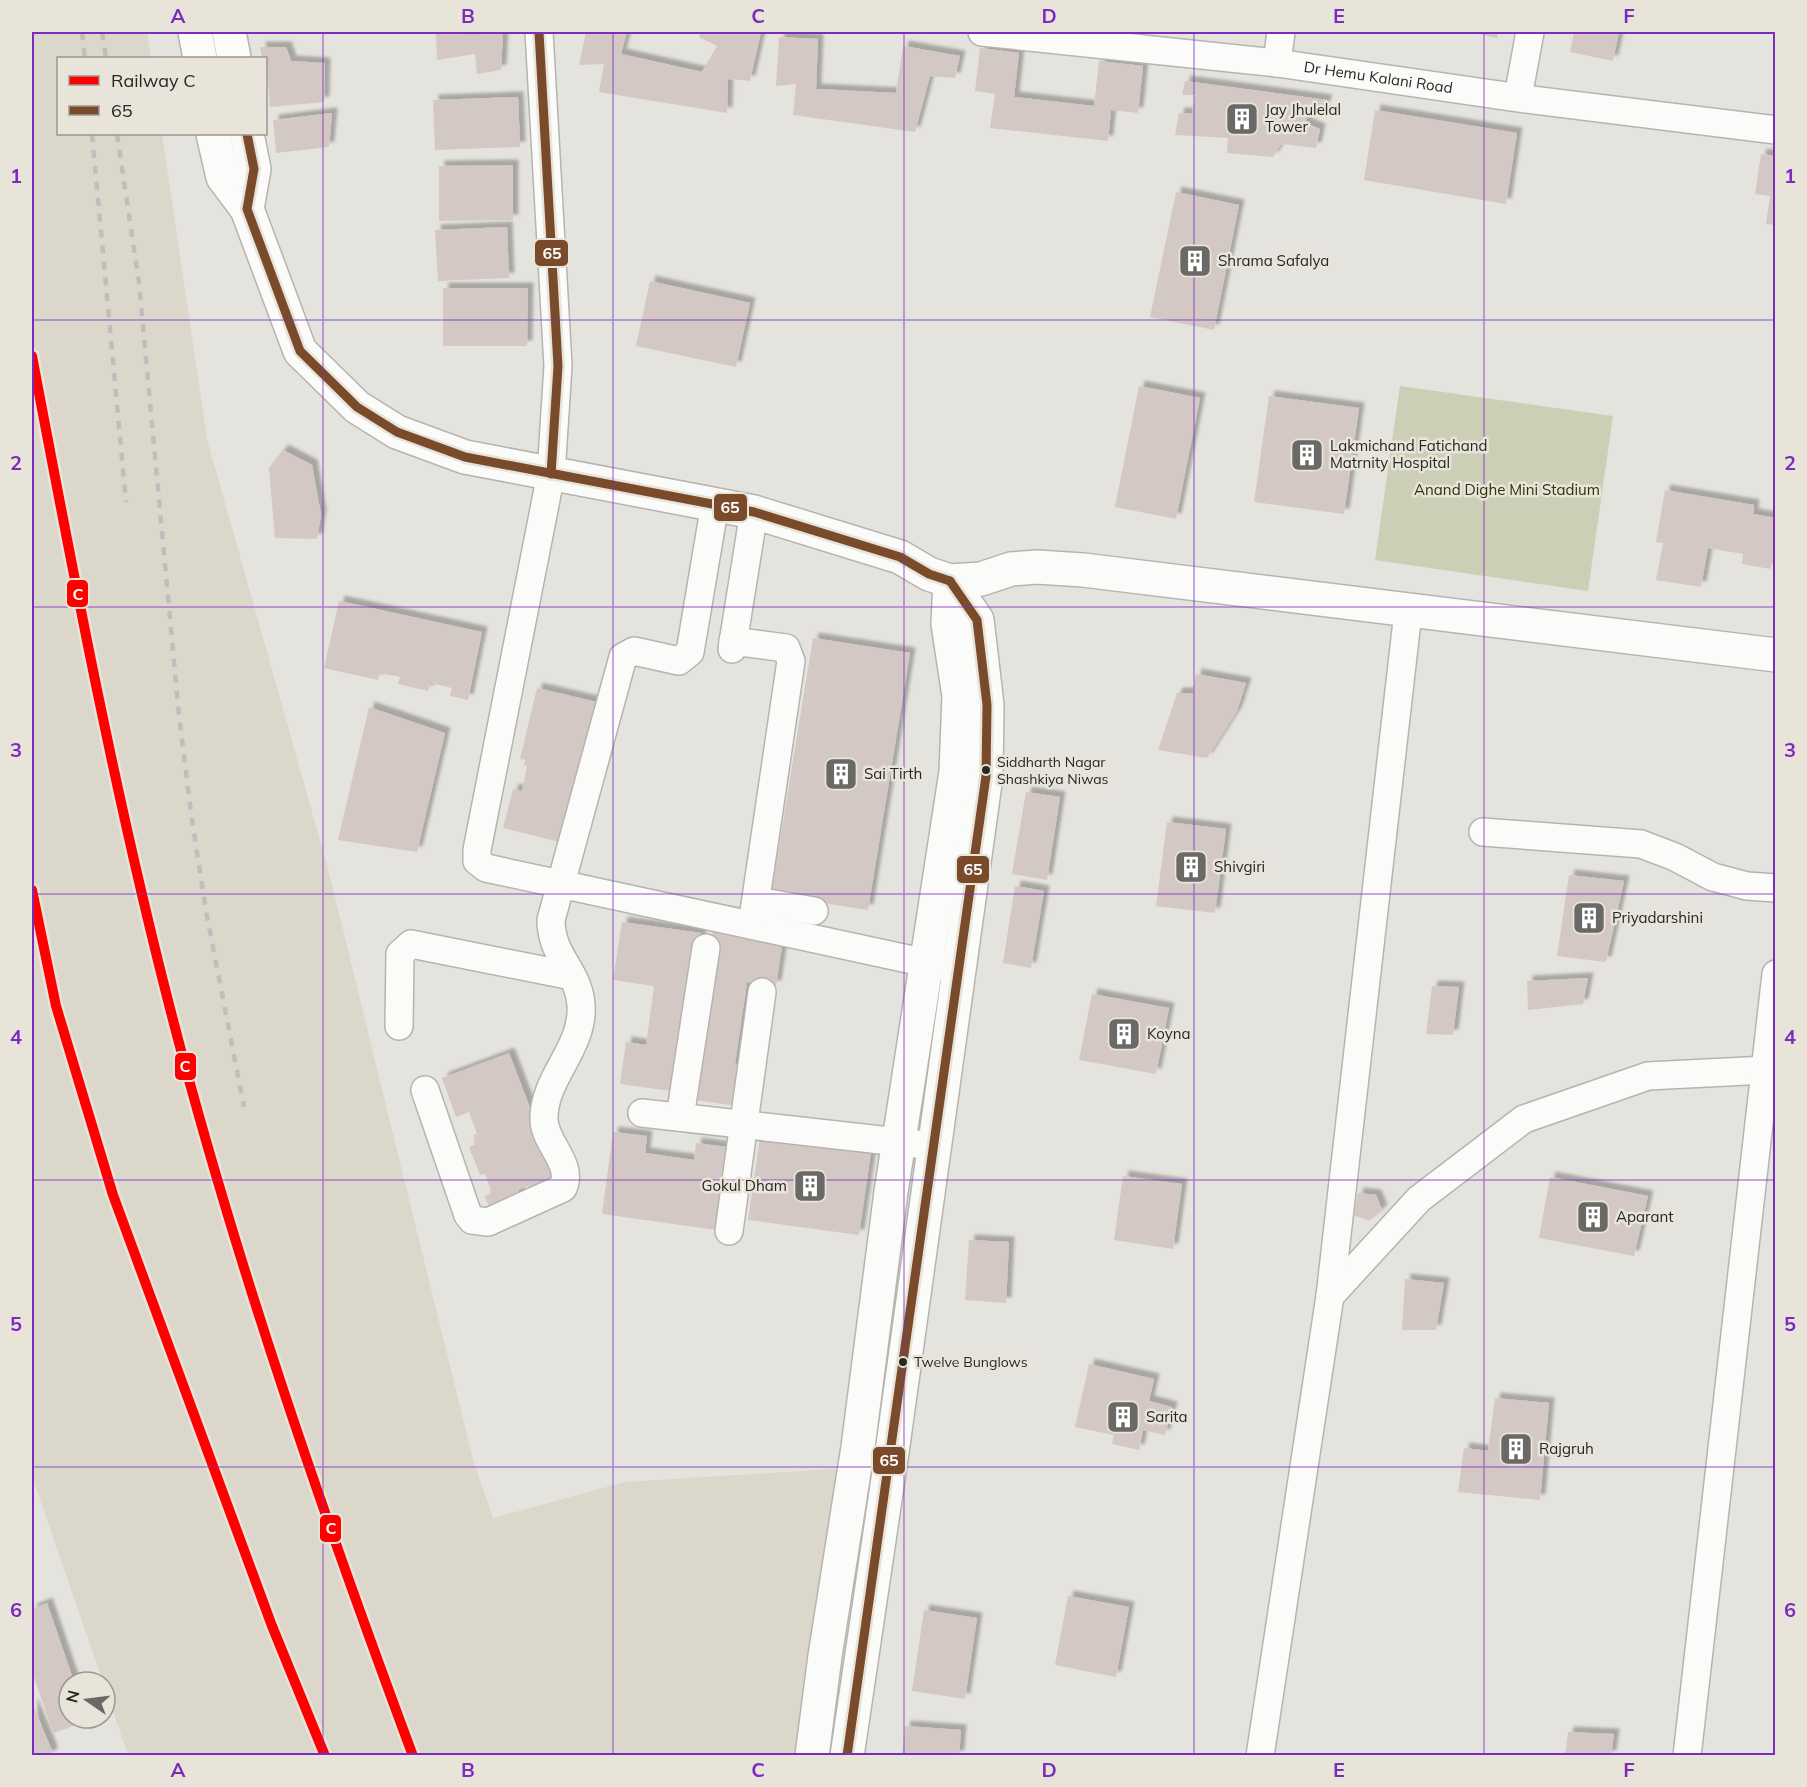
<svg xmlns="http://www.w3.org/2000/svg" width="1807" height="1787" font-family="Mulish,sans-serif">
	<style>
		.built { fill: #dbd7cb }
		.green { fill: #cacfb6 }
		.building { fill: #d4c8c4; filter: url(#shadow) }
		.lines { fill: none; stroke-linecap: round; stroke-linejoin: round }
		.street-casing { stroke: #b5b4b0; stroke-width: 30 }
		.secondary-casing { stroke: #b5b4b0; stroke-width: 36 }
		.street { stroke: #fbfbfa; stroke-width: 27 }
		.secondary { stroke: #fbfbfa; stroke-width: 33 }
		.rail { stroke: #bfbebe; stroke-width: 4.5; stroke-dasharray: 8 8; stroke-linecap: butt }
		.bus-1-casing { stroke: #e8e4da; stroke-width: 14 }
		.bus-1 { stroke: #7a4b2a; stroke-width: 9 }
		.rail-1-casing { stroke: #e8e4da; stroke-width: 15 }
		.rail-1 { stroke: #f00; stroke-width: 10 }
		.grid { fill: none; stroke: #7b2cbf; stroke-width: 1.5; stroke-opacity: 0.55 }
		.bus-dot { fill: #292724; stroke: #e8e4da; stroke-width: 2 }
		.labels { text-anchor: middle; stroke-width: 5; stroke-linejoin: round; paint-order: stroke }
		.bus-label { font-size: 14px; fill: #292724; stroke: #e8e4da; text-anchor: start }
		.street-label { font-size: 15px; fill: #292724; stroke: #e8e4da }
		.poi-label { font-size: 15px; fill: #292724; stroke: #e8e4da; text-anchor: start }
		.park-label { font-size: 15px; fill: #2d3309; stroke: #e8e4da }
		.line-badge { stroke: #e8e4da; stroke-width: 2 }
		.badge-label { font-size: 16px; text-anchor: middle; font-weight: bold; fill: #fff }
		.neatline { fill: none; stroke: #7b2cbf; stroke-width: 2 }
		.grid-label { font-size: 20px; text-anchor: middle; font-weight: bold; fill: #7b2cbf }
	</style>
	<defs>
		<filter id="shadow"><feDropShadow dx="5.5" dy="-5.5" stdDeviation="1.5" flood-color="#0004"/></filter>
	</defs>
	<rect width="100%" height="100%" fill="#e4e3de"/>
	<path class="built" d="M32 32H147L151 58H58V134H162L207 439 327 865 473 1460 493 1518 625 1482 849 1468 799 1755H128L32 1476Z"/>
	<path class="green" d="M1400 386 1613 416 1588 591 1375 560Z"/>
	<g class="building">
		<path d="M436 32H469V35L503 32 501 70 477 74 475 54 437 60Z"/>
		<path d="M586 32H627L621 54 702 72 717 46 699 37 701 32H761L750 81 728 79 727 113 599 92 604 64 579 65Z"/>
		<path d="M1471 32H1498L1497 38Z"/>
		<path d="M1574 32H1619L1613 61 1570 52Z"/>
		<path d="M779 37 818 39 816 89 896 93 903 46 960 56 955 78 930 76 915 132 793 115 796 84 776 86Z"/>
		<path d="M260 47H286L291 61 325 63 324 102 270 107 266 58H262Z"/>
		<path d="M980 48 1019 53 1014 97 1094 106 1099 61 1143 66 1138 113 1111 110 1108 141 990 128 995 94 975 91Z"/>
		<path d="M1185 81 1327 100 1321 115 1307 113 1306 123 1320 129 1316 148 1281 144 1273 157 1227 153 1228 138 1175 135 1179 113H1192L1195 95H1182Z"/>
		<path d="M518 97 520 147 435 150 433 100Z"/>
		<path d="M1375 110 1517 133 1506 204 1364 180Z"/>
		<path d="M332 113 329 147 276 153 273 120Z"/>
		<path d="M1761 154 1776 156V225L1766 224 1770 196 1755 194Z"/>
		<path d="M513 165V220L439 221V166Z"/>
		<path d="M1176 192 1239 205 1214 330 1150 317Z"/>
		<path d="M507 227 509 278 438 281 435 230Z"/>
		<path d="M650 281 750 303 736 367 636 346Z"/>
		<path d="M443 288H528L527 346H443Z"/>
		<path d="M1139 386 1200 398 1176 519 1115 507Z"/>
		<path d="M1269 396 1359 408 1344 514 1254 502Z"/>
		<path d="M283 450 312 465 321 515 317 539 275 538 269 468Z"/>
		<path d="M1665 490 1754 505 1753 514 1776 518V561H1772L1770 569 1742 564 1743 554 1708 548 1701 587 1656 580 1663 543 1656 542Z"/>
		<path d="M339 601 482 632 468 700 450 696 452 688 430 683 428 691 398 684 400 677 379 673 378 680 324 668Z"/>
		<path d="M813 638 910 653 868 910 771 895Z"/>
		<path d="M1196 674 1246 683 1237 711 1207 758 1158 750 1177 693H1193Z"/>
		<path d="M537 688 605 704 571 845 503 828 513 789 522 791 527 766 524 765 525 760 520 759Z"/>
		<path d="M369 707 445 733 417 852 338 840Z"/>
		<path d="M1026 792 1060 797 1047 880 1012 874Z"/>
		<path d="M1167 822 1226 829 1215 913 1156 906Z"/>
		<path d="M1569 875 1624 881 1606 962 1557 956Z"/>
		<path d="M1015 886 1044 891 1031 968 1003 963Z"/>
		<path d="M622 922 701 933 678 1092 620 1084 626 1042 646 1045 654 986 613 980Z"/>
		<path d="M713 929 783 939 776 986 747 982 735 1064 744 1065 738 1106 687 1099Z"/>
		<path d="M1588 978 1583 1004 1528 1010 1527 981Z"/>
		<path d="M1432 986 1459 987 1453 1035 1426 1034Z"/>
		<path d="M1092 994 1169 1008 1156 1074 1079 1060Z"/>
		<path d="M509 1053 559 1184 531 1195 527 1186 518 1190 521 1198 490 1210 485 1196 492 1193 485 1174 480 1175 469 1147 476 1144 473 1135 477 1134 469 1112 456 1117 442 1078Z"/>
		<path d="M613 1132 647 1136 645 1153 694 1160 696 1143 734 1148 723 1231 602 1214Z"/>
		<path d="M760 1137 871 1152 859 1235 748 1220Z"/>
		<path d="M1123 1176 1182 1184 1173 1249 1114 1240Z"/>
		<path d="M1550 1177 1648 1196 1634 1256 1539 1238Z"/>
		<path d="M1358 1193 1376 1195 1382 1210 1369 1221 1354 1215Z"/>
		<path d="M969 1240 1009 1242 1006 1303 965 1300Z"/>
		<path d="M1405 1279 1444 1283 1436 1330H1402Z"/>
		<path d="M1089 1364 1154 1379 1149 1401 1172 1407 1165 1435 1143 1430 1139 1450 1112 1444 1114 1435 1075 1427Z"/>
		<path d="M1495 1398 1549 1403 1540 1500 1458 1492 1464 1448 1488 1451Z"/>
		<path d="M1068 1596 1129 1607 1116 1677 1055 1665Z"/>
		<path d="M47 1603 74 1682H69V1718H87L88 1721 53 1733 32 1671V1609Z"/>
		<path d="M924 1610 977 1618 965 1699 912 1691Z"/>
		<path d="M32 1703 52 1751 51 1756H32Z"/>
		<path d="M905 1726 961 1730 959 1756H902Z"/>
		<path d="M1568 1732 1614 1734 1611 1756H1565Z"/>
	</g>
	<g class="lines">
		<g class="street-casing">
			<g id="street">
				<path d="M539 32 558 366 551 474 477 850V861L486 868 945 967"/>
				<path id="s1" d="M982 32 1277 63 1533 100 1776 130"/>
				<path d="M1277 63 1281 32"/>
				<path d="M1518 97 1530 32"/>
				<path d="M733 641 786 648 791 661 752 925"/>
				<path d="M732 649 754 512"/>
				<path d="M1483 832 1641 844 1675 857 1713 877 1747 886 1776 888"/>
				<path d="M756 901 814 911"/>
				<path d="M399 1026 400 954 411 944 572 976"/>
				<path d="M425 1090 468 1215 472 1220 488 1222 563 1188C574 1164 545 1144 544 1120 543 1077 584 1049 581 1005 579 971 551 957 551 920L623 657 634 651 679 661 690 652 715 504"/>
				<path d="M642 1113 934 1146"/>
				<path d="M680 1117 706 948"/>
				<path d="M729 1231 762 992"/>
				<path d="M1330 1296 1419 1199 1524 1119 1648 1076 1766 1070 1776 1073"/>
				<path d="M1260 1756 1330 1296 1408 612"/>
				<path d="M1687 1756 1776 974"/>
			</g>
		</g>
		<g class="secondary-casing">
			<g id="secondary">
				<path d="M195 32 200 58"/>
				<path d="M229 32 234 58"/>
				<path d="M213 134 223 177 247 209"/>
				<path d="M247 134 254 169 247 209 300 351 357 407 397 432 465 457 754 512 900 557 929 574 950 581 981 579 1011 569 1037 567 1083 570 1776 655"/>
				<path d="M812 1756 825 1656 858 1447 891 1192 956 772 959 696 948 624 950 581"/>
				<path d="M847 1756 892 1452 986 776 987 705 977 620 950 581"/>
			</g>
		</g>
		<use href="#street" class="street"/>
		<use href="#secondary" class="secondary"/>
		<g class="rail">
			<path d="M82 32 85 58"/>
			<path d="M102 32 106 58"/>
			<path d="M92 134 126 502"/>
			<path d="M117 134 139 283 179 716 191 813 206 911 244 1107"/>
		</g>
		<g class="bus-1-casing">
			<g id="bus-1">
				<path d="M539 32 558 366 551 474"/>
				<path d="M247 134 254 169 247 209 300 351 357 407 397 432 465 457 754 512 900 557 929 574 950 581"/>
				<path d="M847 1756 986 776 987 705 977 620 950 581"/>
			</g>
		</g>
		<use href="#bus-1" class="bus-1"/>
		<g class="rail-1-casing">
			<g id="rail-1">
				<path d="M32 356C74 578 116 801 173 1020 238 1270 323 1514 413 1756"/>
				<path d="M32 890 56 1006 113 1195 272 1626 325 1756"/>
			</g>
		</g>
		<use href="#rail-1" class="rail-1"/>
	</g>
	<path class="grid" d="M323 32V1756M613 32V1756M904 32V1756M1194 32V1756M1484 32V1756M32 320H1776M32 607H1776M32 894H1776M32 1180H1776M32 1467H1776"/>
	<defs>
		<g id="building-square" transform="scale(1.725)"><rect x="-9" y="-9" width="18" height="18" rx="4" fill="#6a6965" stroke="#e8e4da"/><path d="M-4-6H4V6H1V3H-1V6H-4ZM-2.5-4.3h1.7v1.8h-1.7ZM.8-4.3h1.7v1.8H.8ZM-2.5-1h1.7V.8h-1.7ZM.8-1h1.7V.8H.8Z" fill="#fff"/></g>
	</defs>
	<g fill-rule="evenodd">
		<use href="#building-square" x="1242" y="119"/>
		<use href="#building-square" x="1195" y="261"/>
		<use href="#building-square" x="1307" y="455"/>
		<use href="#building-square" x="841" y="774"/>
		<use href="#building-square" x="1191" y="867"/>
		<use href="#building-square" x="1589" y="918"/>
		<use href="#building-square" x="1124" y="1034"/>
		<use href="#building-square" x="810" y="1186"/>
		<use href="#building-square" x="1593" y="1217"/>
		<use href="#building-square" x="1123" y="1417"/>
		<use href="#building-square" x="1516" y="1449"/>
	</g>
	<g class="bus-dot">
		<circle cx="986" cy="770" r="5"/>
		<circle cx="903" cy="1362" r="5"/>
	</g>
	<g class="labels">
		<g class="bus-label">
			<text x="997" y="767">Siddharth Nagar<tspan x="997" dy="17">Shashkiya Niwas</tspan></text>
			<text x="914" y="1367">Twelve Bunglows</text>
		</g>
		<g class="street-label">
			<text dy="5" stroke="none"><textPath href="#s1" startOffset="399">Dr Hemu Kalani Road</textPath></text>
		</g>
		<g class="poi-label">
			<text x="1265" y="115">Jay Jhulelal<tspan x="1265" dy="17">Tower</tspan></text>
			<text x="1218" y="266">Shrama Safalya</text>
			<text x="1330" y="451">Lakmichand Fatichand<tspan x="1330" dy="17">Matrnity Hospital</tspan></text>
			<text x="864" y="779">Sai Tirth</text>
			<text x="1214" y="872">Shivgiri</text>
			<text x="1612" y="923">Priyadarshini</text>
			<text x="1147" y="1039">Koyna</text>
			<text x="787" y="1191" text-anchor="end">Gokul Dham</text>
			<text x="1616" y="1222">Aparant</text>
			<text x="1146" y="1422">Sarita</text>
			<text x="1539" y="1454">Rajgruh</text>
		</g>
		<g class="park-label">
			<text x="1507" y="495">Anand Dighe Mini Stadium</text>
		</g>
	</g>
	<g class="line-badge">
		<rect x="534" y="239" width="35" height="28" rx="6" fill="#7a4b2a"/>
		<rect x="713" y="493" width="35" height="29" rx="6" fill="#7a4b2a"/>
		<rect x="66" y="579" width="23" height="29" rx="6" fill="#f00"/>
		<rect x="956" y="855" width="34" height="29" rx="6" fill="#7a4b2a"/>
		<rect x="174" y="1052" width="23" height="29" rx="6" fill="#f00"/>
		<rect x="872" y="1446" width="34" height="29" rx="6" fill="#7a4b2a"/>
		<rect x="319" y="1514" width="23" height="29" rx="6" fill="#f00"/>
	</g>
	<g class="badge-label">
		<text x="552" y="259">65</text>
		<text x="730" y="513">65</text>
		<text x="78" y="600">C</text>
		<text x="973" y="875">65</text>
		<text x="185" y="1072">C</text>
		<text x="889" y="1466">65</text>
		<text x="331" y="1534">C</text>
	</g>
	<rect width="1807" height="1787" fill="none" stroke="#e8e4da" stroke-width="66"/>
	<rect x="57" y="57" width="210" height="78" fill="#e8e4da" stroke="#9c9891" stroke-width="1.5"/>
	<rect x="69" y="76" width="30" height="9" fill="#ff0000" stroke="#9c9891" stroke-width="1.5"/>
	<text x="111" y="87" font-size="18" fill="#292724">Railway C</text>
	<rect x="69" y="106" width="30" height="9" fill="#7a4b2a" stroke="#9c9891" stroke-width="1.5"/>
	<text x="111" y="117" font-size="18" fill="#292724">65</text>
	<g transform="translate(87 1700) rotate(284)"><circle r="28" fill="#e8e4da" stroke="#9c9891" stroke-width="1.5"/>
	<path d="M0-4.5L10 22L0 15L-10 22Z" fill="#6a6965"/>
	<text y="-9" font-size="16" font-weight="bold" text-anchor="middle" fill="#292724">N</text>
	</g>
	<rect x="33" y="33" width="1741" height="1721" class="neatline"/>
	<g class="grid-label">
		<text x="178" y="23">A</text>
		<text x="468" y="23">B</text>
		<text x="758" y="23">C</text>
		<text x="1049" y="23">D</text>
		<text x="1339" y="23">E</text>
		<text x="1629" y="23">F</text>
		<text x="16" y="183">1</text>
		<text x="1790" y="183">1</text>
		<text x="16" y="470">2</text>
		<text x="1790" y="470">2</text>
		<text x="16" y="757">3</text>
		<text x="1790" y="757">3</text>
		<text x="16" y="1044">4</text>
		<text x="1790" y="1044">4</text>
		<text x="16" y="1331">5</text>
		<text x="1790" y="1331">5</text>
		<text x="16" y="1617">6</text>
		<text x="1790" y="1617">6</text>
		<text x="178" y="1777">A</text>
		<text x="468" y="1777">B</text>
		<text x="758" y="1777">C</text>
		<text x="1049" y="1777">D</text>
		<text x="1339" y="1777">E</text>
		<text x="1629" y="1777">F</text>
	</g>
</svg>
